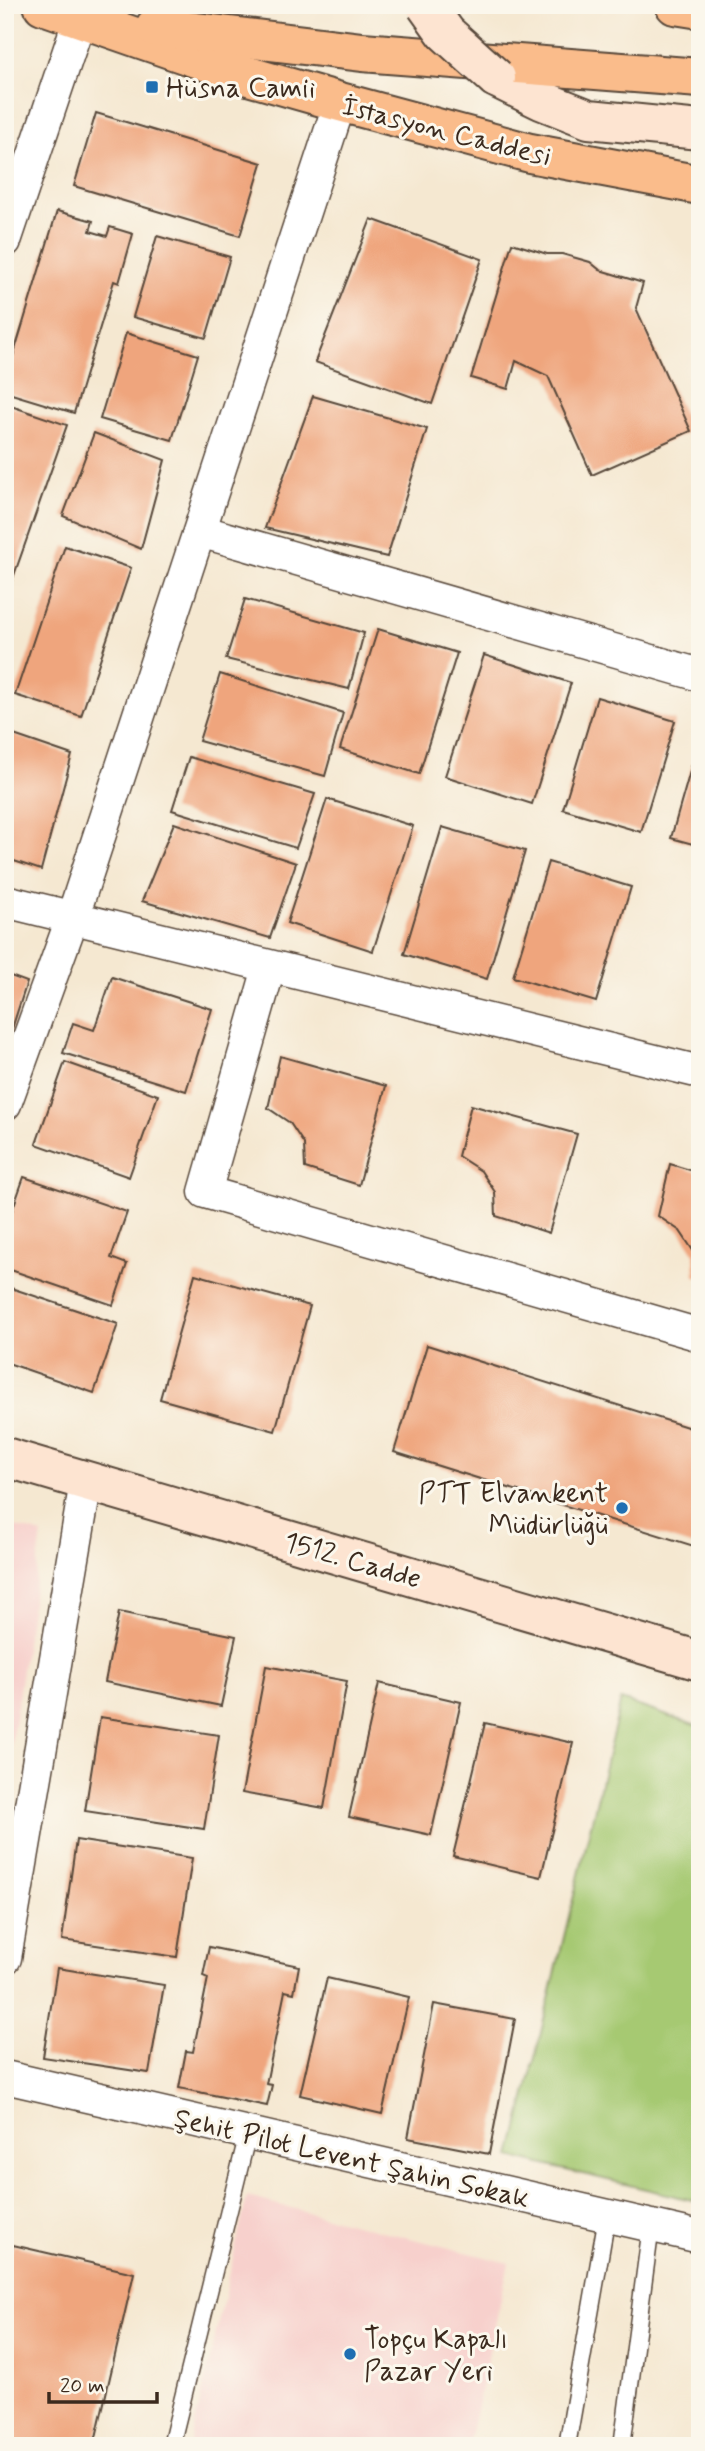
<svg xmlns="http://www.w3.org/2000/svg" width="705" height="2451" font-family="Mynerve,sans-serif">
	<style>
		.built { fill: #f7d0cc }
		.green { fill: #a6c972; stroke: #707a48; stroke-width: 2 }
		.building { fill: #efa57d }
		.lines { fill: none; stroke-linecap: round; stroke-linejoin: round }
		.lane-casing { stroke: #574639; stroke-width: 19 }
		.street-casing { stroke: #574639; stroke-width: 35 }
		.secondary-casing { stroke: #574639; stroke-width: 42 }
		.primary-casing { stroke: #574639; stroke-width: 42 }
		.lane { stroke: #fff; stroke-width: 16 }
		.street { stroke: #fff; stroke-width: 32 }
		.secondary { stroke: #fde4d1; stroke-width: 38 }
		.primary { stroke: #fabc8b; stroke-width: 38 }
		.secondary-bridge-casing { stroke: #574639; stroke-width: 42; stroke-linecap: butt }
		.secondary-bridge { stroke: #fde4d1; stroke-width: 38 }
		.poi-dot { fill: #1f6fb2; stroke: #fbf7ec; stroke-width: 2.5 }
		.labels { text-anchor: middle; stroke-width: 6; stroke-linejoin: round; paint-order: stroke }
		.poi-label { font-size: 28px; fill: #3b2a1e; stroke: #fbf7ec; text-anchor: start }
		.street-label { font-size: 28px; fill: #3b2a1e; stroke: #fbf7ec }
	</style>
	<rect width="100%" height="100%" fill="#fbf7ec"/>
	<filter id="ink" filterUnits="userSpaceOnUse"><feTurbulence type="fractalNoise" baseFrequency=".0143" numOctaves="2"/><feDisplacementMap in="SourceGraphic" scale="14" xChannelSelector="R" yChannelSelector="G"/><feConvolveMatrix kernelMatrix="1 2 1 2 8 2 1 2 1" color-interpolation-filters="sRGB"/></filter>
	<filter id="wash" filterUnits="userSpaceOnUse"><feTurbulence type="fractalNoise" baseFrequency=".00686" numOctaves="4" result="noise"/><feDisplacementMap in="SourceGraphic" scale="28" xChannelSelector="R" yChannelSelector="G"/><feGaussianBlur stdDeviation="1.57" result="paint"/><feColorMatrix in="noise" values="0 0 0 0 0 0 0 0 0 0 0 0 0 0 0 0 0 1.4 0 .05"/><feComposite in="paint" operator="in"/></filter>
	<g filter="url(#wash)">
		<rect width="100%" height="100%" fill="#f5e8d1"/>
		<g class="built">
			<path d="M5 1524 42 1534 5 1786Z"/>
			<path d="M247 2197 509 2263 468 2446H190Z"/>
		</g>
		<path class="green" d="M621 1700 700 1727V2202L511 2157Z"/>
		<g id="blocks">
			<g class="building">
				<path d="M96 113 262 163 240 236 74 186Z"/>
				<path d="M57 211 93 221 90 231 107 236 110 227 133 234 119 283 114 281 74 413 5 392V383Z"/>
				<path d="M371 219 482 259 432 404 315 362Z"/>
				<path d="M157 236 230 257 206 338 133 317Z"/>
				<path d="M512 243 547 254H562L590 262 600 270 643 283 636 308 691 431 592 475 548 376 516 361 508 389 471 378Z"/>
				<path d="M126 333 198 355 172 440 100 419Z"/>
				<path d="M313 396 427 429 387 557 265 528Z"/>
				<path d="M5 404 67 425 6 598 5 597Z"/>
				<path d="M94 433 165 460 141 549 63 516Z"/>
				<path d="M65 546 131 568 81 716 15 695Z"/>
				<path d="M245 599 364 633 349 689 226 659Z"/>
				<path d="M378 629 457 653 419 774 340 749Z"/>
				<path d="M484 655 571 683 532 804 445 776Z"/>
				<path d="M220 674 343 713 325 776 199 741Z"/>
				<path d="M597 697 675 721 641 832 563 809Z"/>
				<path d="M5 732 72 755 41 870 5 858Z"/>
				<path d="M699 740H700V846L671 838Z"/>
				<path d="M189 757 315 794 296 848 172 810Z"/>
				<path d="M327 799 413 826 373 951 287 923Z"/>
				<path d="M174 823 296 863 270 938 142 901Z"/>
				<path d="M442 827 525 851 487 979 404 954Z"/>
				<path d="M548 862 631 887 596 1002 513 977Z"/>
				<path d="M5 974 27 982 6 1047H5Z"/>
				<path d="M112 977 212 1009 186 1091 63 1053 73 1023 94 1030Z"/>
				<path d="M280 1056 386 1086 359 1185 305 1168 304 1144 290 1123 268 1108Z"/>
				<path d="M65 1062 158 1095 129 1177 36 1144Z"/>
				<path d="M471 1105 577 1134 549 1233 496 1216 495 1192 481 1171 458 1156Z"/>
				<path d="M670 1164 700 1173V1277L695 1276 694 1252 680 1231 658 1216Z"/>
				<path d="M24 1177 127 1212 111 1258 127 1264 113 1305 5 1268V1231Z"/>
				<path d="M195 1274 310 1306 275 1431 160 1399Z"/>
				<path d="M5 1286 118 1324 94 1393 5 1362Z"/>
				<path d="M427 1345 700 1431V1548L394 1452Z"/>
				<path d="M119 1612 236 1636 221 1706 105 1682Z"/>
				<path d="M266 1666 347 1681 324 1808 242 1793Z"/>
				<path d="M379 1683 461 1702 431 1835 349 1817Z"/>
				<path d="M100 1717 219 1735 204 1829 85 1811Z"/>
				<path d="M485 1723 573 1743 541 1877 453 1856Z"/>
				<path d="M76 1840 192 1858 177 1957 62 1940Z"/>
				<path d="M209 1947 299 1966 294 1993 285 1991 266 2084 272 2085 267 2106 179 2088 186 2051 193 2052 208 1978 203 1976Z"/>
				<path d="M57 1968 164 1985 149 2073 43 2057Z"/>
				<path d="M327 1978 409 1997 382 2114 300 2095Z"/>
				<path d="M434 2004 515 2019 489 2154 408 2138Z"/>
				<path d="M13 2245 134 2273 94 2446 5 2444V2277Z"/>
			</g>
		</g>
	</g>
	<g filter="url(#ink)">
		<use href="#blocks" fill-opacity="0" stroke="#574639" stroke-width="2"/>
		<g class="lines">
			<g class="lane-casing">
				<g id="lane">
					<path d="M171 2446 248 2133"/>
					<path d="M567 2446 607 2216"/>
					<path d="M622 2446 651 2226"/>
				</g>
			</g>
			<g class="street-casing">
				<g id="street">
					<path d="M5 241 80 18"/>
					<path d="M200 531 700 675"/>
					<path d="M5 901 700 1072"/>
					<path d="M269 968 205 1192 700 1335"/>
					<path d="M5 1104 72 919 340 102"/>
					<path d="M5 1958 86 1482"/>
					<path d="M5 2077 700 2237"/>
				</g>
			</g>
			<g class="secondary-casing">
				<g id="secondary">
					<path d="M496 78 541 100 589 119 700 130"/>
					<path d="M5 1457 700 1661"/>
				</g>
			</g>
			<g class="primary-casing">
				<g id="primary">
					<path d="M43 5 245 75 340 102 530 153 700 185"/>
					<path d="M675 5 700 9"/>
					<path d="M155 27 362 52 700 78"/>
				</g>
			</g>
			<use href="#lane" class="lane"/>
			<use href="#street" class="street"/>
			<use href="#secondary" class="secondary"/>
			<use href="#primary" class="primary"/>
			<g class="secondary-bridge-casing">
				<path id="secondary-bridge" d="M426 5 446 33 496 78"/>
			</g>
			<use href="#secondary-bridge" class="secondary-bridge"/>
		</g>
	</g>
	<g class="poi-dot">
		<rect x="145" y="80" width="14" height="14" rx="3.5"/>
		<circle cx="622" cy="1508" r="7"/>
		<circle cx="350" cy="2354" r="7"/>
	</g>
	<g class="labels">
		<g class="poi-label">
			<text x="166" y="97">Hüsna Camii</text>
			<text x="608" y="1502" text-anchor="end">PTT Elvankent<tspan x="608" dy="32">Müdürlüğü</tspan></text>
			<text x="364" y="2348">Topçu Kapalı<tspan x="364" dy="32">Pazar Yeri</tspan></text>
		</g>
		<g class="street-label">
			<text transform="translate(447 130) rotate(14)" y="10">İstasyon Caddesi</text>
			<text transform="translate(353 1559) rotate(16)" y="10">1512. Cadde</text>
			<text transform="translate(352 2157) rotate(13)" y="10">Şehit Pilot Levent Şahin Sokak</text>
		</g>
	</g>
	<rect width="705" height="2451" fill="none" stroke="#fbf7ec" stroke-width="28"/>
	<path d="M49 2392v10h108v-10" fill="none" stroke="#3b2a1e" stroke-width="3.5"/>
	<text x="60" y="2392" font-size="21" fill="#3b2a1e" stroke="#fbf7ec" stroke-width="5" paint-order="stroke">20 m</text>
</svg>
